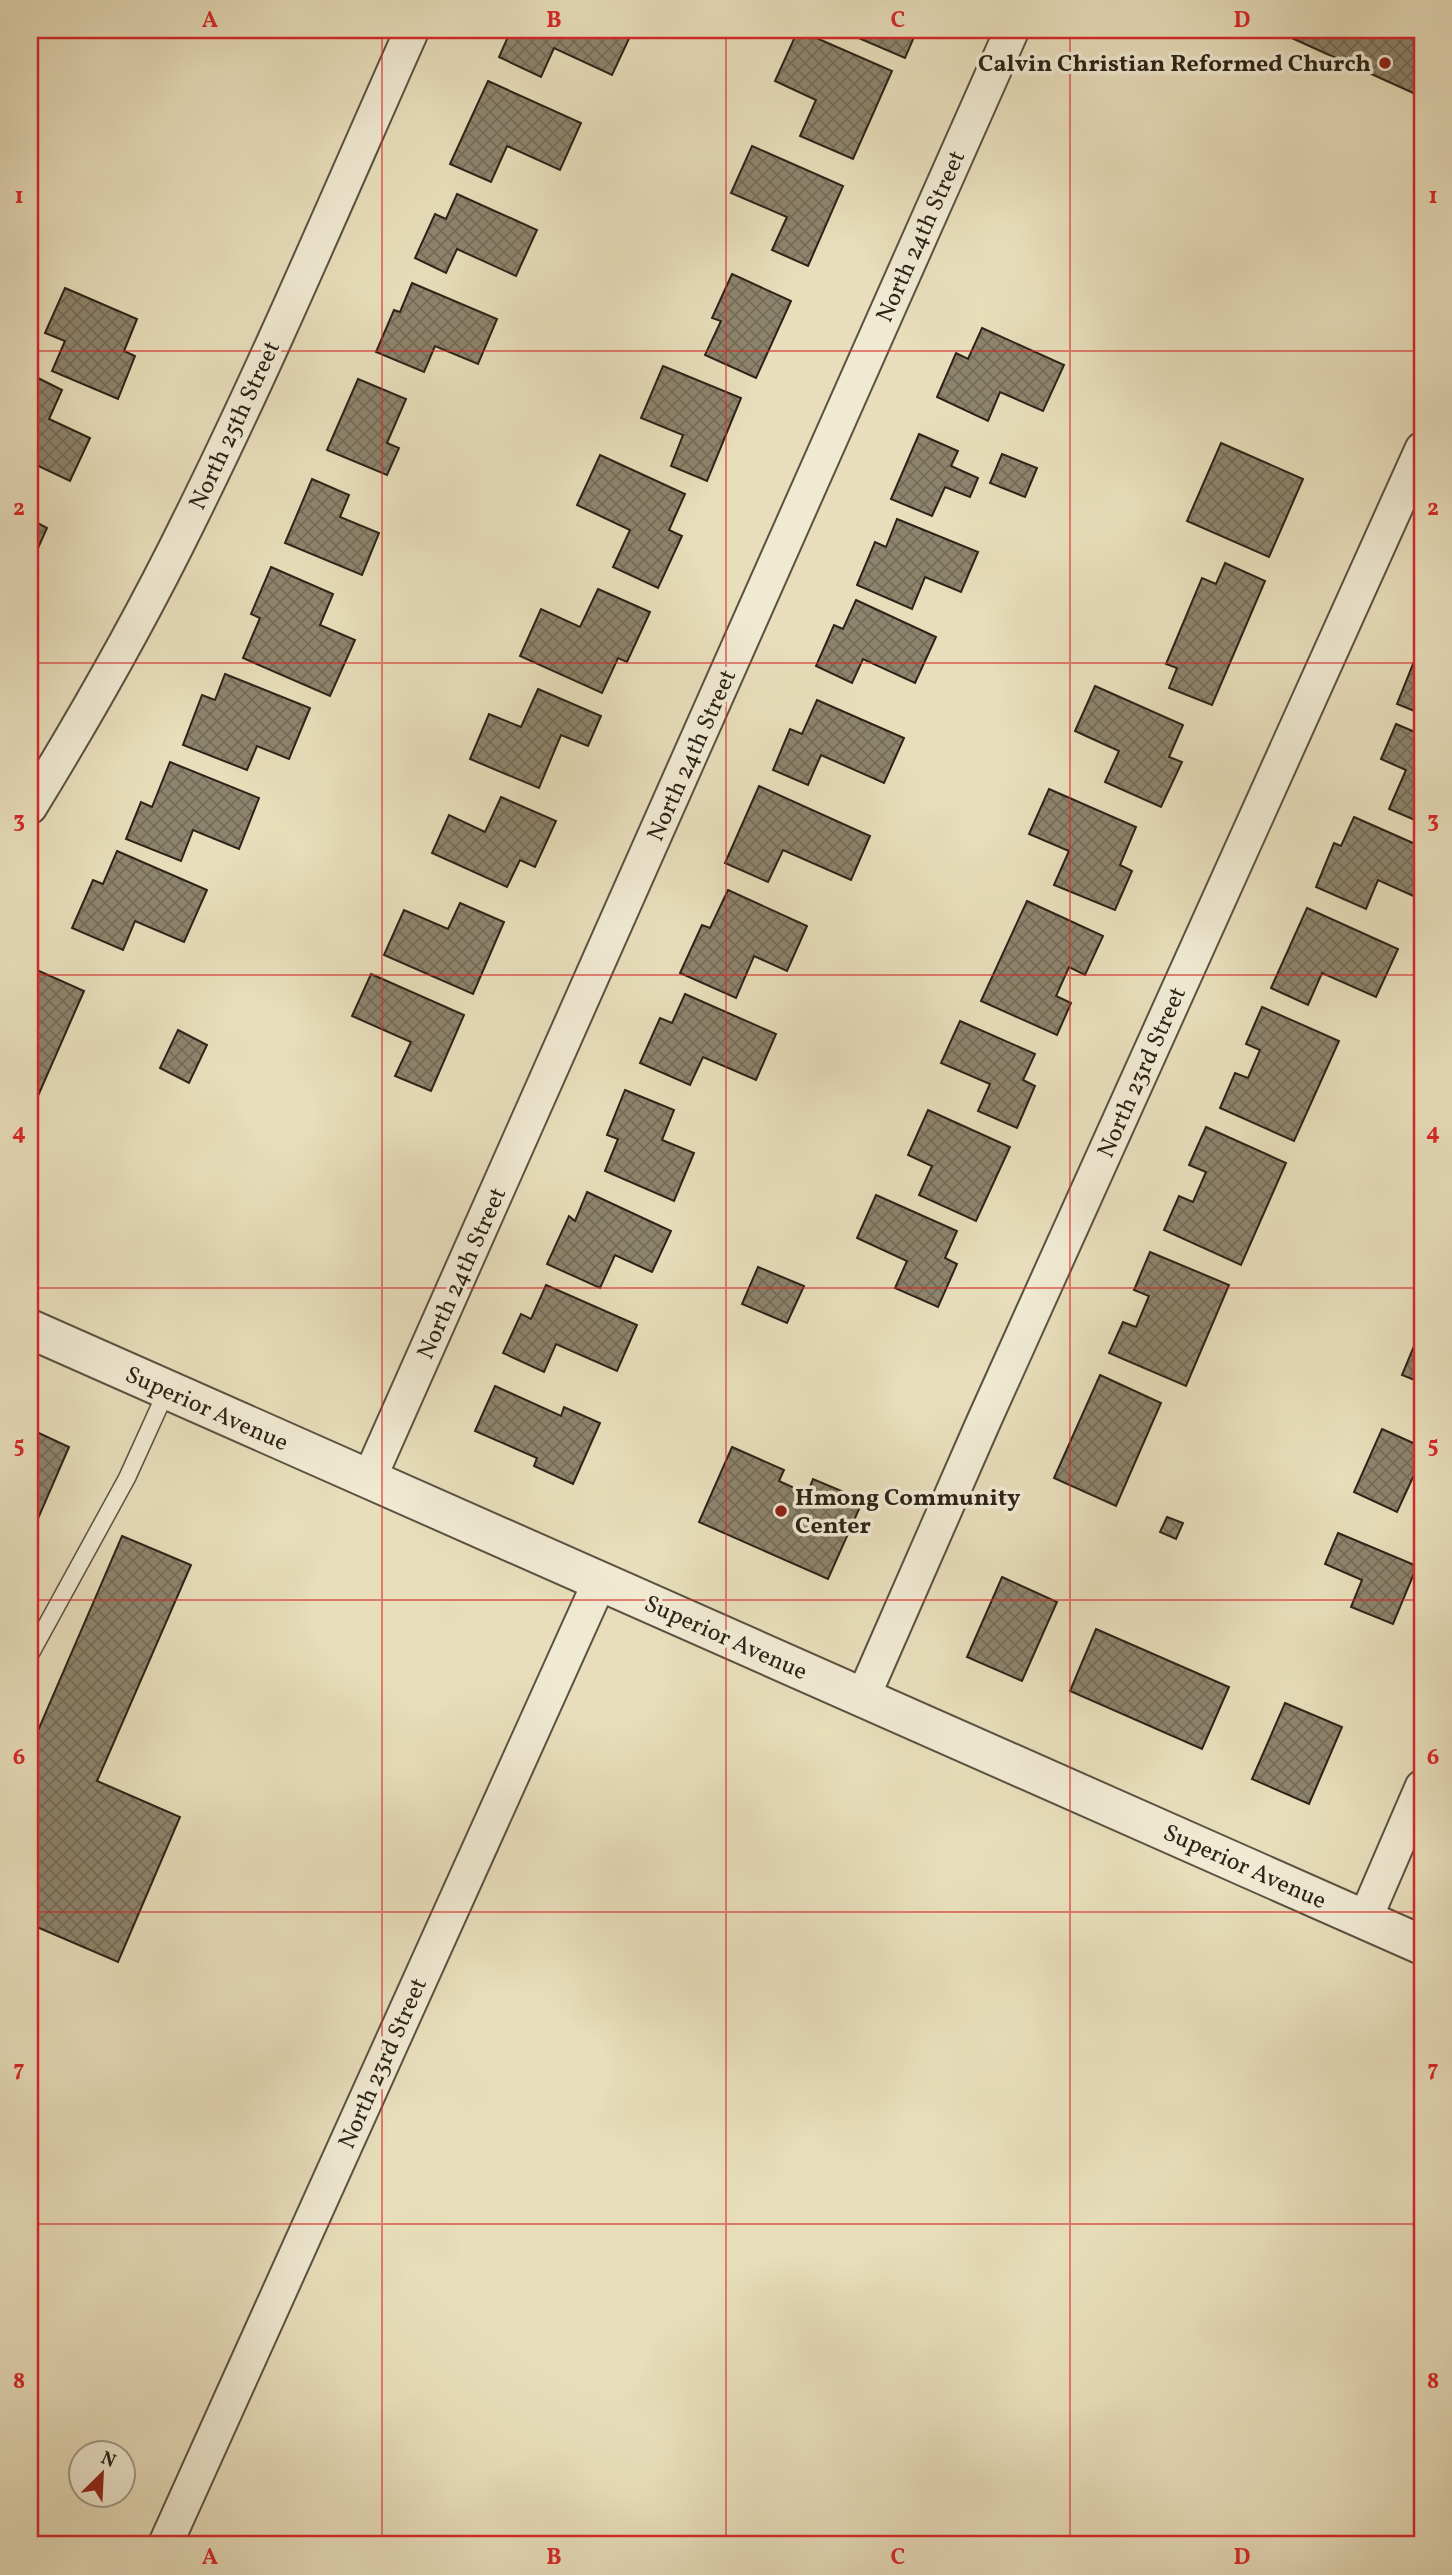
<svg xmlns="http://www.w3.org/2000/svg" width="1452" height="2575" font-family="Vollkorn,serif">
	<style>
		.building { fill: url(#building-cross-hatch); stroke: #2c2318; stroke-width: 2 }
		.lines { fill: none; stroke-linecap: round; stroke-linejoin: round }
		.service-casing { stroke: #5b5241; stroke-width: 19 }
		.minor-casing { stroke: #5b5241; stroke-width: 37 }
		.tertiary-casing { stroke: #5b5241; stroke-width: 42 }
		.service { stroke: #f0ead3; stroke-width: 16 }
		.minor { stroke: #f0ead3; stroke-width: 33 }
		.tertiary { stroke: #f0ead3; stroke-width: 38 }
		.grid { fill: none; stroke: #d62828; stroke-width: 2; stroke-opacity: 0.55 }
		.poi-dot { fill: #8f2418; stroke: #f0ead3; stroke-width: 2.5 }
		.labels { text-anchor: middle; stroke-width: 7; stroke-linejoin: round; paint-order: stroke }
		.poi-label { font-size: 24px; font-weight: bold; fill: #2c2318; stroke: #f0ead3; text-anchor: end }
		.street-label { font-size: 24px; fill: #2c2318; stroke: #f0ead3 }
		.neatline { fill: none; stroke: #d62828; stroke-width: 2.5 }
		.grid-label { font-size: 23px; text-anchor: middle; font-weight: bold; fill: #d62828 }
	</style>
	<defs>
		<pattern id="building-cross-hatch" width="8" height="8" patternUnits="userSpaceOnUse" patternTransform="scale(1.75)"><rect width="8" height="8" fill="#8e846d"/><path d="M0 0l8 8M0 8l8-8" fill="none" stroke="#746c59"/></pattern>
	</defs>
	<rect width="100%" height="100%" fill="#e8debb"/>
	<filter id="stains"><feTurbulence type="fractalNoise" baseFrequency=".00286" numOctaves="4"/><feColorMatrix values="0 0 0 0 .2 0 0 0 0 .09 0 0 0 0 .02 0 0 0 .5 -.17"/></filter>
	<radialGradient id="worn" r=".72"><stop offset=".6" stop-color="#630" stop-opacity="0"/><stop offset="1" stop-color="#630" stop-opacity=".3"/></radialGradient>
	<g class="building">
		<path d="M511 30H633L612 75 554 48 541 77 499 57Z"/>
		<path d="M798 30 892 71 853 159 800 136 816 100 775 81Z"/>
		<path d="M840 30H917L905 58Z"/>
		<path d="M1274 30H1422V97Z"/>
		<path d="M488 81 581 123 560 170 507 146 491 182 450 164Z"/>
		<path d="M752 146 843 186 808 266 772 250 787 217 731 193Z"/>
		<path d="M457 194 537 230 516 276 457 249 446 273 415 258 435 214 446 219Z"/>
		<path d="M732 274 791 301 756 378 705 355 721 321 712 318Z"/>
		<path d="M412 283 497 319 478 364 435 346 424 372 376 352 394 310 400 312Z"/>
		<path d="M65 288 137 319 124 351 135 356 118 399 52 371 65 341 45 333Z"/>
		<path d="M982 328 1064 365 1043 411 1000 392 988 421 937 397 956 353 968 359Z"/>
		<path d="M663 366 741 398 707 481 671 466 683 435 641 418Z"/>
		<path d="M30 374 62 390 49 419 90 438 70 481 30 462Z"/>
		<path d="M358 379 406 399 387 443 399 448 387 475 327 450Z"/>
		<path d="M919 434 958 451 951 466 978 478 970 497 945 487 932 516 891 499Z"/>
		<path d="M1221 443 1303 479 1269 557 1187 521Z"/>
		<path d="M1002 454 1037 468 1025 497 990 483Z"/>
		<path d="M600 455 685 494 669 530 682 536 658 588 613 567 630 530 577 505Z"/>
		<path d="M312 479 349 495 340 517 379 533 362 575 285 543Z"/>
		<path d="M30 519 47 528 30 566Z"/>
		<path d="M897 519 978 552 961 592 925 577 912 609 857 585 875 542 886 547Z"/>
		<path d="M1225 563 1265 581 1212 705 1169 688 1177 668 1166 664 1202 578 1216 584Z"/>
		<path d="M271 567 333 594 320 625 355 640 330 696 243 658 260 618 251 614Z"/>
		<path d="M598 589 650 612 627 662 618 658 602 693 520 656 541 609 580 627Z"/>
		<path d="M856 600 936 637 915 683 863 659 852 683 816 666 834 625 843 629Z"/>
		<path d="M1415 659 1422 662V714L1397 704Z"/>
		<path d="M225 674 310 708 289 759 257 746 247 770 183 745 202 695 215 700Z"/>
		<path d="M1095 686 1183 725 1169 757 1182 762 1161 807 1105 782 1119 751 1075 731Z"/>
		<path d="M538 689 601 716 588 746 561 735 539 788 470 759 489 714 521 727Z"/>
		<path d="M817 700 904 738 884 783 821 755 808 785 773 770 790 729 802 734Z"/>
		<path d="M1396 724 1422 735V823L1389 809 1406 770 1381 759Z"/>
		<path d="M170 762 259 798 239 849 193 830 181 861 126 839 141 802 152 807Z"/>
		<path d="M759 786 870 836 851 880 783 850 768 882 725 863Z"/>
		<path d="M1049 789 1136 827 1120 865 1132 871 1115 910 1054 885 1069 851 1029 834Z"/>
		<path d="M501 797 556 821 535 867 520 860 507 887 432 853 449 815 485 832Z"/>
		<path d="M1354 817 1422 847 1420 899 1378 880 1366 909 1316 887 1334 843 1341 846Z"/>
		<path d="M117 851 207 890 184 942 135 921 123 950 72 928 93 880 103 884Z"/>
		<path d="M728 890 807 926 787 971 754 956 736 998 680 973 702 925 710 928Z"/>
		<path d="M1027 901 1103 936 1085 975 1069 967 1056 996 1071 1003 1057 1035 981 1001Z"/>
		<path d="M460 903 504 922 473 994 384 955 404 910 448 929Z"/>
		<path d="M1307 908 1398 949 1376 997 1322 973 1308 1005 1271 988Z"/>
		<path d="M30 967 84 991 30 1114Z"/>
		<path d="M371 974 464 1015 431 1091 395 1076 411 1042 352 1016Z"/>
		<path d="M685 994 776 1034 756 1080 703 1057 690 1085 640 1063 660 1018 672 1023Z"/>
		<path d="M1262 1007 1339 1041 1294 1141 1220 1108 1235 1073 1248 1078 1260 1050 1246 1044Z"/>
		<path d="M960 1021 1035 1054 1023 1080 1035 1086 1017 1128 978 1111 990 1084 941 1063Z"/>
		<path d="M178 1030 207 1045 189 1083 160 1068Z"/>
		<path d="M625 1090 674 1110 662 1140 694 1153 674 1201 605 1171 618 1139 607 1135Z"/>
		<path d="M928 1110 1010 1147 976 1221 919 1195 932 1166 908 1155Z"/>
		<path d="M1206 1127 1286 1163 1241 1265 1164 1230 1179 1196 1193 1202 1206 1172 1189 1165Z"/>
		<path d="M587 1192 671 1231 652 1272 615 1255 600 1288 547 1264 569 1216 575 1221Z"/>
		<path d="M876 1195 957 1231 945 1258 957 1264 938 1307 895 1288 907 1261 857 1238Z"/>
		<path d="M1150 1252 1229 1285 1186 1386 1109 1353 1123 1322 1136 1327 1149 1296 1134 1290Z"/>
		<path d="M758 1267 804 1286 787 1323 742 1304Z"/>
		<path d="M546 1285 637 1325 617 1371 556 1344 544 1372 503 1353 521 1314 531 1319Z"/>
		<path d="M1419 1334 1422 1335V1383L1402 1375Z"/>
		<path d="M1100 1375 1161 1403 1116 1506 1054 1478Z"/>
		<path d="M495 1386 561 1416 564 1407 600 1423 573 1484 534 1466 537 1458 475 1431Z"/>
		<path d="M30 1429 69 1447 30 1537Z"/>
		<path d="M1382 1429 1422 1447V1481L1413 1477 1397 1512 1354 1492Z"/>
		<path d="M732 1447 784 1470 779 1481 807 1494 813 1479 863 1500 828 1579 699 1522Z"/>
		<path d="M1167 1517 1183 1523 1176 1539 1160 1532Z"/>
		<path d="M1338 1533 1417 1566 1393 1624 1351 1607 1362 1580 1325 1564Z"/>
		<path d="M122 1536 191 1565 97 1781 180 1817 118 1962 30 1924V1749Z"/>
		<path d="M1002 1577 1057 1602 1022 1681 967 1657Z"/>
		<path d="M1096 1629 1229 1687 1202 1749 1070 1691Z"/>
		<path d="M1285 1703 1342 1727 1309 1804 1252 1779Z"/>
	</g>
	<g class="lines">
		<g class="service-casing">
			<path id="service" d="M30 1655 127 1478 167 1390"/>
		</g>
		<g class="minor-casing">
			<g id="minor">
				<path d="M30 807C87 714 141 619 189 521 269 360 339 194 412 30"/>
				<path d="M369 1479 1012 30"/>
				<path d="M863 1697 983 1423 1422 449"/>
				<path d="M1365 1919 1422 1787"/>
				<path d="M165 2545 600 1581"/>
			</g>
		</g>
		<g class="tertiary-casing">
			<path id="tertiary" d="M30 1329 1422 1945"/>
		</g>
		<use href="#service" class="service"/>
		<use href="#minor" class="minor"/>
		<use href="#tertiary" class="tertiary"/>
	</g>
	<path class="grid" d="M382 30V2545M726 30V2545M1070 30V2545M30 351H1422M30 663H1422M30 975H1422M30 1288H1422M30 1600H1422M30 1912H1422M30 2224H1422"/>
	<g class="poi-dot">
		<circle cx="1385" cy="63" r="7"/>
		<circle cx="781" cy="1511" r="7"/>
	</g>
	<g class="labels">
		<g class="poi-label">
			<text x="1371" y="71">Calvin Christian Reformed Church</text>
			<text x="795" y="1505" text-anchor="start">Hmong Community<tspan x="795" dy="28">Center</tspan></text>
		</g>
		<g class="street-label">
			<text transform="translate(920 236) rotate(-66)" y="8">North 24th Street</text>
			<text transform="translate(234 425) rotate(-65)" y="8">North 25th Street</text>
			<text transform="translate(691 755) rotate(-66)" y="8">North 24th Street</text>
			<text transform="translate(1141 1072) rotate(-66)" y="8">North 23rd Street</text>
			<text transform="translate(461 1273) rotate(-66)" y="8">North 24th Street</text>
			<text transform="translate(207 1408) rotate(24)" y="8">Superior Avenue</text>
			<text transform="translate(726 1637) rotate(24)" y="8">Superior Avenue</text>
			<text transform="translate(1245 1866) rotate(24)" y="8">Superior Avenue</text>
			<text transform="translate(382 2063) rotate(-66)" y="8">North 23rd Street</text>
		</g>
	</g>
	<rect width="1452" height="2575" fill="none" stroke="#e8debb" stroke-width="77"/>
	<g transform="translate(102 2474) rotate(24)"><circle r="33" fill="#f0ead3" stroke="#a29a88" stroke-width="2"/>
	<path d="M0-5L12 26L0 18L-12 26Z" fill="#8f2418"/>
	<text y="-10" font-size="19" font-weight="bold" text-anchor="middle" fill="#2c2318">N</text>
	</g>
	<rect x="38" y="38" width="1376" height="2498" class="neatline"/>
	<g class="grid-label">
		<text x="210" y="27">A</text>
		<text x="554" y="27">B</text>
		<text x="898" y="27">C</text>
		<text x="1242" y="27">D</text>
		<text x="19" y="203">1</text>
		<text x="1433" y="203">1</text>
		<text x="19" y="515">2</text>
		<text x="1433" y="515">2</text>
		<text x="19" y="827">3</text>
		<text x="1433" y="827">3</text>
		<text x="19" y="1139">4</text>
		<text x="1433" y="1139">4</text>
		<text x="19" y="1452">5</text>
		<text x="1433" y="1452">5</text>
		<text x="19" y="1764">6</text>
		<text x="1433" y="1764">6</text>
		<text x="19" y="2076">7</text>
		<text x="1433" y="2076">7</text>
		<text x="19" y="2388">8</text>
		<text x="1433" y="2388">8</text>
		<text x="210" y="2564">A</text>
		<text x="554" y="2564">B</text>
		<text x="898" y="2564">C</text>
		<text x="1242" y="2564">D</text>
	</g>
	<rect width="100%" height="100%" filter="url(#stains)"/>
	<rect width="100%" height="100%" fill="url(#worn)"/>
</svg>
